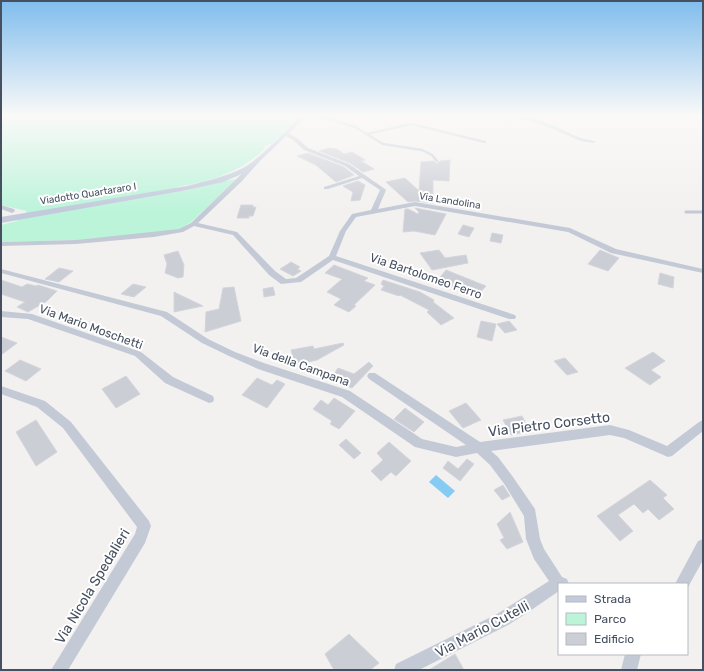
<svg xmlns="http://www.w3.org/2000/svg" width="704" height="671" font-family="Rubik,sans-serif">
	<style>
		.green { fill: #bcf4da }
		.water { fill: #85cbf4 }
		.building { fill: #ccced6; stroke: #d4d5dc }
		.lines { fill: none; stroke-linecap: round; stroke-linejoin: round }
		.lane-far1 { stroke: #c3cad6; stroke-width: 2.5 }
		.lane { stroke: #c3cad6; stroke-width: 3 }
		.street { fill: #c3cad6; fill-rule: evenodd }
		.secondary { fill: #c2cadb; fill-rule: evenodd }
		.labels { text-anchor: middle; stroke-width: 4; stroke-linejoin: round; paint-order: stroke }
		.far-street-label { font-size: 10px; fill: #465060; stroke: #fff }
		.street-label { font-size: 12px; fill: #465060; stroke: #fff }
		.near-street-label { font-size: 14px; fill: #465060; stroke: #fff }
	</style>
	<rect width="100%" height="100%" fill="#f3f1f0"/>
	<path class="green" d="M1 117H300L271 144 264 146 265 149C238 173 212 181 177 187L179 191H184L224 181 237 179 190 223 180 229 154 233 77 240 1 242V225L17 221 27 211 1 205Z"/>
	<path class="water" d="M436 475 455 491 448 498 429 482Z"/>
	<g class="building">
		<path d="M329 148 337 149 344 154 352 152 365 160 361 161 374 169 363 172 350 163 319 151Z"/>
		<path d="M308 153 344 167 354 175 336 182 316 165 297 156Z"/>
		<path d="M450 160 449 181 433 180V203L415 201 408 202 386 182 405 178 419 191 421 162 434 161 437 164 440 161Z"/>
		<path d="M358 181 365 185 360 200 351 201 353 192 343 186Z"/>
		<path d="M241 205H253V207H256L253 216H249V218H237Z"/>
		<path d="M415 208 446 214 435 235 414 231 403 232 405 209H408L418 214 419 212Z"/>
		<path d="M463 225 474 228 469 237 458 234Z"/>
		<path d="M492 233 503 235 501 243 490 241Z"/>
		<path d="M439 250 445 258 466 255 468 263 432 270 420 253Z"/>
		<path d="M600 250 619 258 608 271 588 264Z"/>
		<path d="M178 251 184 265 183 277 178 278 165 273 167 264 164 255Z"/>
		<path d="M291 262 300 267 297 269 301 271 293 276 280 269Z"/>
		<path d="M334 265 368 278 364 281 375 285 354 305 356 306 349 312 334 305 341 299 327 292 342 279 325 273Z"/>
		<path d="M59 268 73 271 59 282 45 279Z"/>
		<path d="M446 270 486 286 476 297 437 281Z"/>
		<path d="M660 273 674 277 673 288 658 284Z"/>
		<path d="M1 280 22 287 27 284 36 286 38 285 57 291 47 301 28 312 17 307 25 302 1 294Z"/>
		<path d="M383 280 420 292 434 300 433 302 454 318 441 325 427 312 429 310 400 295 399 296 381 290 384 286 381 284Z"/>
		<path d="M133 284 146 287 134 297 121 294Z"/>
		<path d="M234 287 241 321 205 332 206 312 219 309 223 288Z"/>
		<path d="M273 287 275 295 264 297 263 289Z"/>
		<path d="M174 292 203 306 174 312Z"/>
		<path d="M481 321 496 324 492 341 477 337Z"/>
		<path d="M509 321 517 330 505 333 497 324Z"/>
		<path d="M1 337 17 343 1 355Z"/>
		<path d="M343 343 344 345 317 360 295 365 291 350 313 346 314 349Z"/>
		<path d="M653 352 665 361 651 370 661 377 650 385 625 368Z"/>
		<path d="M565 358 578 372 567 375 554 361Z"/>
		<path d="M20 360 41 369 26 381 5 371Z"/>
		<path d="M369 362 373 366 352 388 330 380 338 368 354 374Z"/>
		<path d="M126 376 140 394 116 408 102 389Z"/>
		<path d="M257 378 272 385 277 380 285 384 267 408 242 395Z"/>
		<path d="M334 398 355 411 339 429 330 424 332 421 313 409 321 400 328 405Z"/>
		<path d="M466 403 481 420 463 428 449 411Z"/>
		<path d="M405 408 424 422 414 432 394 419Z"/>
		<path d="M522 416 530 431 511 435 503 420Z"/>
		<path d="M36 420 57 452 36 466 16 432Z"/>
		<path d="M346 439 361 453 354 459 339 445Z"/>
		<path d="M389 442 411 461 396 476 391 472 381 481 371 471 383 460 377 453Z"/>
		<path d="M467 459 474 464 460 481 443 468 448 461 458 469Z"/>
		<path d="M650 480 667 495 663 498 674 509 659 520 648 509 643 513 634 504 618 515 633 531 620 541 597 516Z"/>
		<path d="M503 485 510 496 502 500 494 490Z"/>
		<path d="M510 512 523 542 507 549 500 540 504 538 497 524Z"/>
		<path d="M349 634 379 663 370 670H334L325 654Z"/>
		<path d="M455 654 464 670H429Z"/>
	</g>
	<g class="lines">
		<g class="lane-far1">
			<path d="M322 117 355 127 383 144 422 150 432 155 437 161"/>
			<path d="M367 134 411 124 485 142"/>
		</g>
		<path class="lane" d="M686 212H703"/>
		<g class="street">
			<path d="M519 117C540 115 564 133 584 139 589 140 593 140 596 142L594 143 581 141 545 126Z"/>
			<path d="M284 133H288L297 138 308 148 349 164 385 189 386 190 378 209 415 202 570 228 616 249 703 269V273L611 253 568 232 415 206 356 217 346 231 336 256 515 315 516 317 515 319H509L333 260 301 282 281 284 269 275 233 235 194 226 183 232 154 237 76 244 1 246V242L76 240 179 229 191 223 256 160 259 162 242 181 198 223 237 232 275 271 286 279 296 278 329 256 340 231 352 214 371 210 380 190 362 178 328 189H324V187L359 176 345 166 304 150 293 140 284 135Z"/>
			<path d="M1 205 14 209 15 211 12 213 1 209Z"/>
			<path d="M1 269 167 312 208 339 235 352 264 363 350 391 422 439 456 447 466 445 369 379 367 376 369 373H375L480 442 610 425 629 430 667 446 699 422 703 420V431L672 456 668 457 624 438 610 435 491 451 498 457 513 477 535 509 540 539 544 549 562 577 567 579 569 584H559V591L527 613 508 625 419 670H394L396 664 497 614 549 581 534 559 526 539 524 516 505 485 490 465 477 453 456 457 415 447 342 397 258 369 229 356 202 343 161 316 1 273Z"/>
			<path d="M1 311 32 314 141 352 173 377 213 396 214 399 213 402 209 403 165 383 135 356 28 319 1 317Z"/>
			<path d="M1 386 45 401 71 422 149 521 151 526 145 543 68 670H51L135 534 137 527 63 428 37 407 1 394Z"/>
			<path d="M703 539V560L687 589V584H675L698 541Z"/>
			<path d="M625 654H641L637 670H621Z"/>
		</g>
		<path class="secondary" d="M300 117H306L260 161 249 171 223 182 187 190 1 223V217L187 186C206 181 225 177 243 168 261 158 284 132 300 117Z"/>
	</g>
	<linearGradient id="sky" x2="0" y2="1"><stop stop-color="#80bded"/><stop offset="0.55" stop-color="#faf9f8"/><stop offset="1" stop-color="#faf9f8" stop-opacity="0"/></linearGradient>
	<rect width="704" height="211" fill="url(#sky)"/>
	<g class="labels">
		<g class="far-street-label">
			<text transform="translate(88 193) rotate(-9)" y="4">Viadotto Quartararo I</text>
			<text transform="translate(450 200) rotate(9)" y="4">Via Landolina</text>
		</g>
		<g class="street-label">
			<text transform="translate(426 276) rotate(19)" y="4">Via Bartolomeo Ferro</text>
			<text transform="translate(91 327) rotate(20)" y="4">Via Mario Moschetti</text>
			<text transform="translate(301 365) rotate(20)" y="4">Via della Campana</text>
		</g>
		<g class="near-street-label">
			<text transform="translate(549 424) rotate(-7)" y="5">Via Pietro Corsetto</text>
			<text transform="translate(92 586) rotate(-59)" y="5">Via Nicola Spedalieri</text>
			<text transform="translate(482 629) rotate(-28)" y="5">Via Mario Cutelli</text>
		</g>
	</g>
	<rect width="704" height="671" fill="none" stroke="#465060" stroke-width="4"/>
	<rect x="558" y="583" width="130" height="72" fill="#ffffff" stroke="#b5b9bf"/>
	<rect x="566" y="596" width="20" height="6" fill="#c2cadb" stroke="#b5b9bf"/>
	<text x="594" y="603" font-size="12" fill="#465060">Strada</text>
	<rect x="566" y="613" width="20" height="12" fill="#bcf4da" stroke="#b5b9bf"/>
	<text x="594" y="623" font-size="12" fill="#465060">Parco</text>
	<rect x="566" y="633" width="20" height="12" fill="#ccced6" stroke="#b5b9bf"/>
	<text x="594" y="643" font-size="12" fill="#465060">Edificio</text>
</svg>
